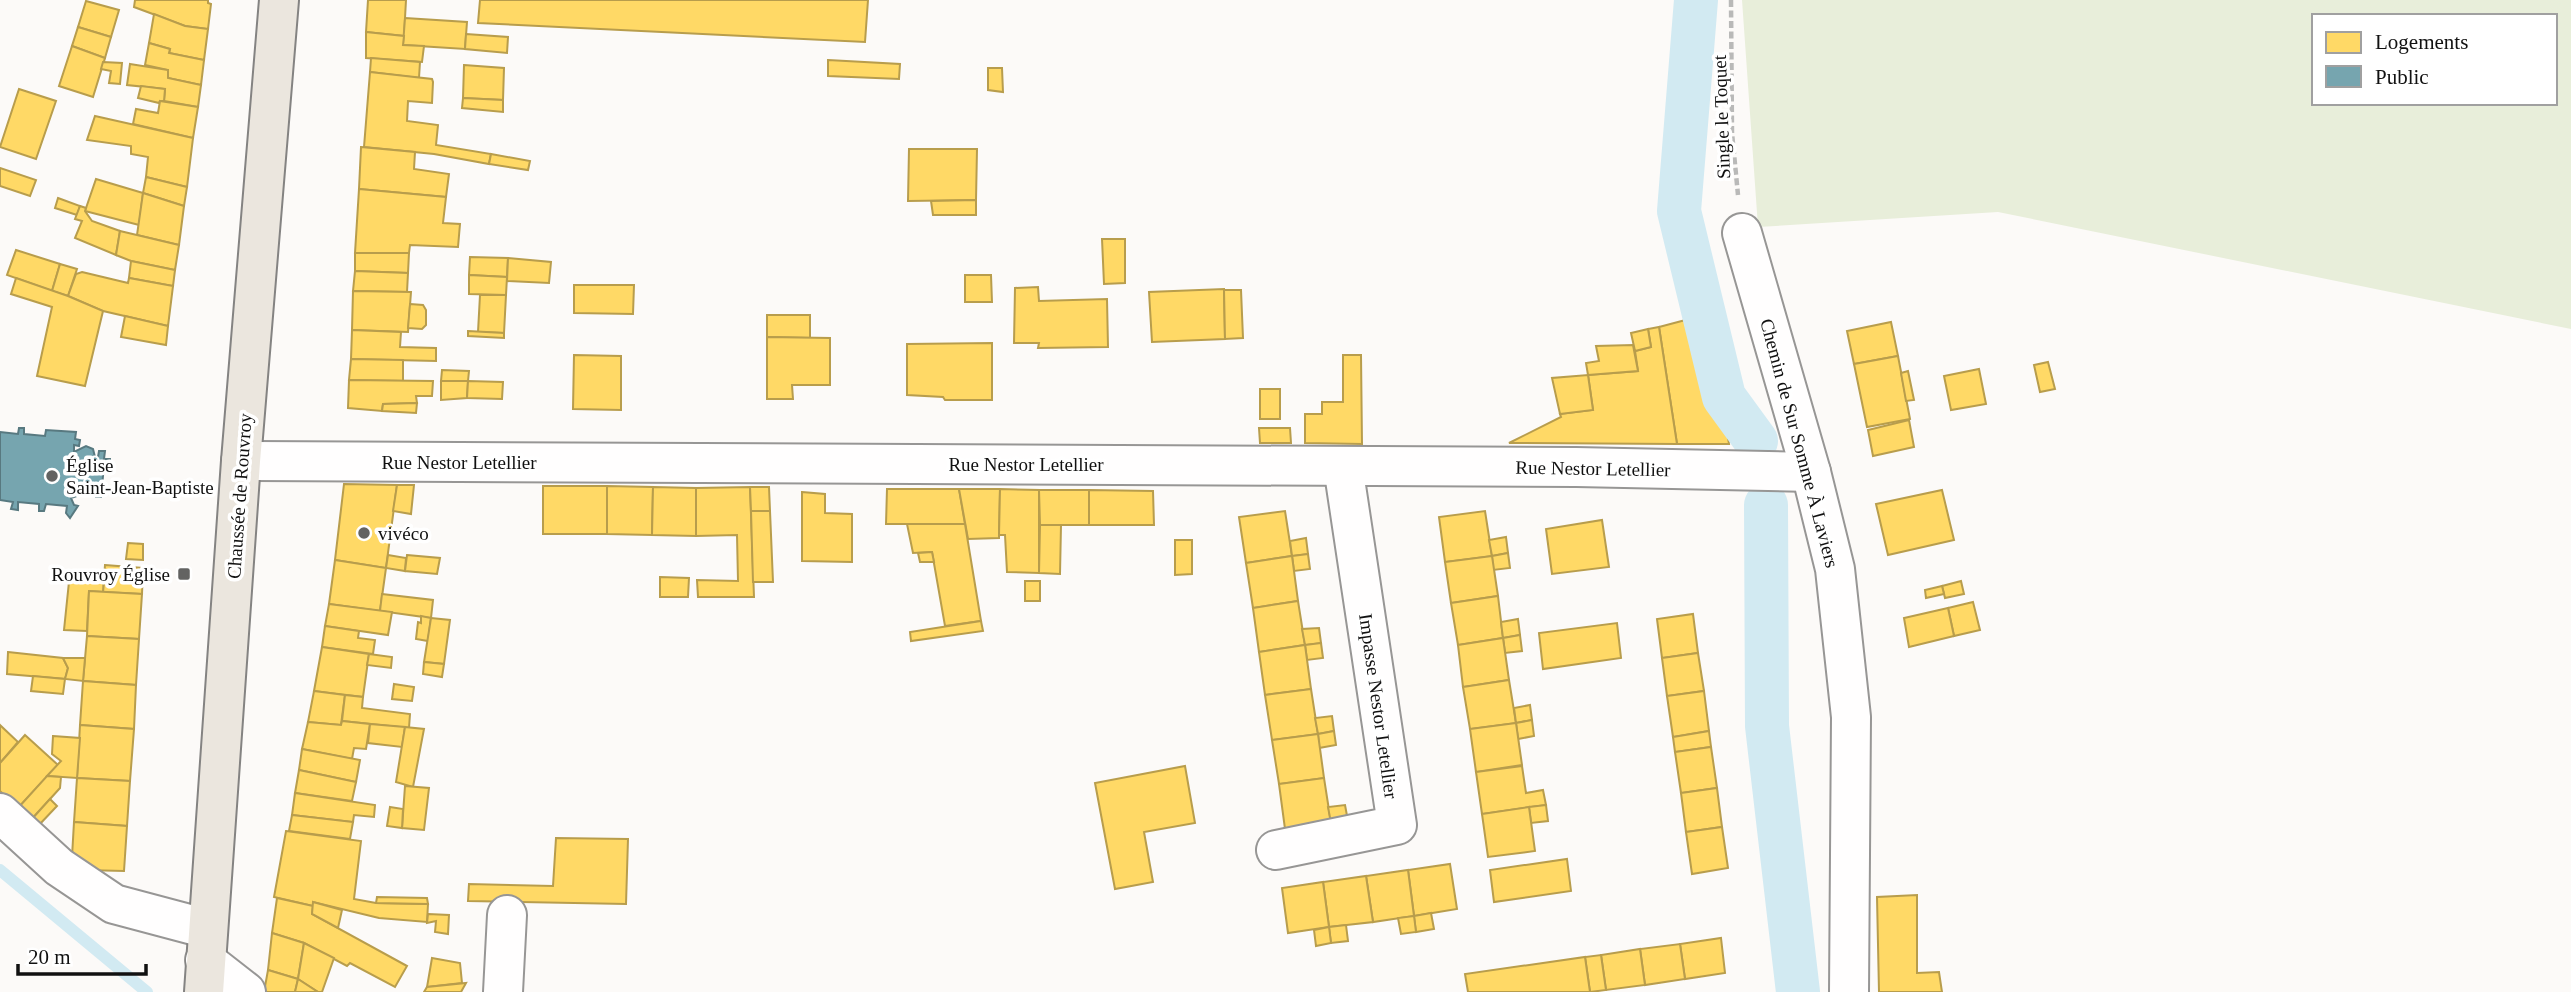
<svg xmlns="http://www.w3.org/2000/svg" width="2571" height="992" font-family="'Times New Roman',serif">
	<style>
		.green { fill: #e8eeda; fill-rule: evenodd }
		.homes { fill: #ffd966; stroke: #b89d4c; stroke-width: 2 }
		.public { fill: #76a5af; stroke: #587980; stroke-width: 2 }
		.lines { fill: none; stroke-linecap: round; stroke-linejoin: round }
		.stream { stroke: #d2eaf2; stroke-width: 12 }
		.canal { stroke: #d2eaf2; stroke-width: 44 }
		.minor-casing { stroke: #979695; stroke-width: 42 }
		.major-casing { stroke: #848382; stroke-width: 42 }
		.path { stroke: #b9b9b8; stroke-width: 4.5; stroke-dasharray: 7 3.5; stroke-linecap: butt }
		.minor { stroke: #fffefe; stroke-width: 38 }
		.major { stroke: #ebe6de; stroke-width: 38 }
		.poi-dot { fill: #636362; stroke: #fff; stroke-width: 2.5 }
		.labels { text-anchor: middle; stroke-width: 7; stroke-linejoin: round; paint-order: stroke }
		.street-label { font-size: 19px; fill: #111; stroke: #fff }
		.poi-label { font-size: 19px; fill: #111; stroke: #fff; text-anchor: start }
	</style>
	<rect width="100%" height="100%" fill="#fcfaf8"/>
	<path class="green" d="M1742 0H2571V329L1998 212 1758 227ZM2314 16H2555V103H2314Z"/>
	<g class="homes">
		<path d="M135 0H208V3L211 4 208 29 185 26 134 7Z"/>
		<path d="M368 0H406L404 36 366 32Z"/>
		<path d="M480 0H868L865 42 478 23Z"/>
		<path d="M86 1 119 10 111 37 78 27Z"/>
		<path d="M154 14 185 26 208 29 204 60 169 53 170 49 149 43Z"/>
		<path d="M405 18 467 22 465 49 403 45Z"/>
		<path d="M78 27 111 37 105 58 72 46Z"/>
		<path d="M366 32 404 36 403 45 424 46 422 62 366 58Z"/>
		<path d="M466 34 508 37 507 53 465 49Z"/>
		<path d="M149 43 170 49 169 53 204 60 201 85 168 78V70L145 65Z"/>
		<path d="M72 46 105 58 93 97 59 86Z"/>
		<path d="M371 58 420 62 419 78 370 72Z"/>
		<path d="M828 60 900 64 899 79 828 76Z"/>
		<path d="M103 62 122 63 120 84 109 83 111 71 101 69Z"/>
		<path d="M130 64 168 70V78L201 85 198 107 164 101 165 89 127 85Z"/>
		<path d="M464 65 504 68 503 100 463 98Z"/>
		<path d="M988 68H1002L1003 92 988 90Z"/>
		<path d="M370 72 432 79 433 82 432 103 408 101 407 121 438 125 436 145 491 154 489 164 434 154 364 147Z"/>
		<path d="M141 86 165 89 164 101H160L159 103 138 98Z"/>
		<path d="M19 89 56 101 36 159 0 147Z"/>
		<path d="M463 98 503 100V112L462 108Z"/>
		<path d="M160 101 198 107 193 138 133 124 136 109 158 113Z"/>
		<path d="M95 116 193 138 187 187 146 177 148 157 131 154V146L87 140Z"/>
		<path d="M361 147 415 152 414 169 449 174 446 197 359 189Z"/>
		<path d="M909 149H977L976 200 908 201Z"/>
		<path d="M491 154 530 161 528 170 489 164Z"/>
		<path d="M0 168 36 180 30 196 0 186Z"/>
		<path d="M146 177 187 187 184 206 143 193Z"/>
		<path d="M96 179 143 193 139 225 85 211Z"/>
		<path d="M359 189 446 197 443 223 460 224 458 247 410 245 409 253H355Z"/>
		<path d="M143 193 184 206 179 245 137 235Z"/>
		<path d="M58 198 80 206 77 215 55 208Z"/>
		<path d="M976 200V215H933L931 201Z"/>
		<path d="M80 206 86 208 85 211 92 221 120 231 116 255 75 238 82 221 75 219Z"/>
		<path d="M120 231 179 245 175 270 131 261 116 255Z"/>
		<path d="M1102 239H1125V283L1104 284Z"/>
		<path d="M16 250 60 264 52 291 7 275Z"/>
		<path d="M355 253H409L408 273 355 271Z"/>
		<path d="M470 257 508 258 507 277 469 275Z"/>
		<path d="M508 258 551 262 549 283 507 281Z"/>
		<path d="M131 261 175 270 173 286 129 278Z"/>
		<path d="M60 264 77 269 68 296 52 291Z"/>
		<path d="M355 271 408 273 407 292 353 291Z"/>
		<path d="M82 272 128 283 129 278 173 286 168 326 103 311 68 296 76 274Z"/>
		<path d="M469 275 507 277 506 295 469 294Z"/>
		<path d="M965 275H991L992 302H965Z"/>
		<path d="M16 278 68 296 103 311 85 386 37 376 52 307 11 294Z"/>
		<path d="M574 285H634L633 314 574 313Z"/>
		<path d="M1038 287 1039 301 1107 299 1108 347 1038 348 1039 343H1014L1015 288Z"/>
		<path d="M1224 289 1225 339 1152 342 1149 292Z"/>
		<path d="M1224 290H1241L1243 338 1225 339Z"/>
		<path d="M353 291 411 292 408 332 352 330Z"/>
		<path d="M480 295H506L504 333 478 332Z"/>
		<path d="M410 304 423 305 426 310V325L422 329 408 328Z"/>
		<path d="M767 315H810V338L767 337Z"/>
		<path d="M125 316 168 326 166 345 121 337Z"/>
		<path d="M1693 318 1710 380 1725 418 1729 444H1677L1659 327Z"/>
		<path d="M1891 322 1898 356 1854 364 1847 331Z"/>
		<path d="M1659 327 1677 444 1509 443 1561 417 1560 414 1593 410 1588 375 1638 371 1635 351 1651 347 1648 329Z"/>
		<path d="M1648 329 1651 347 1635 351 1631 333Z"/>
		<path d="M352 330 401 332 400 347 436 348V361L351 359Z"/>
		<path d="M468 331 504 333V338L468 336Z"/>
		<path d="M767 337 830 338V385H792L793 399H767Z"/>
		<path d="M992 343V400H945L943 397 907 395V344Z"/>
		<path d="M1633 345 1638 371 1588 375 1586 363 1599 361 1596 346Z"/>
		<path d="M574 355 621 356V410L573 409Z"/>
		<path d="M1343 355H1361L1362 444 1305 443V414H1322V402H1343Z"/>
		<path d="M1898 356 1910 419 1867 427 1854 364Z"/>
		<path d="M351 359 403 360V381L349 380Z"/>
		<path d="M2048 362 2055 389 2040 392 2034 365Z"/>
		<path d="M1979 369 1986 404 1951 410 1944 376Z"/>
		<path d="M442 370 469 371 468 381H441Z"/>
		<path d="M1908 371 1914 400 1906 401 1901 373Z"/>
		<path d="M1588 375 1593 410 1560 414 1552 378Z"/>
		<path d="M349 380 433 381 432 396H416L417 403 383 404 382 411 348 408Z"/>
		<path d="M441 381H468L467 398 441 400Z"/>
		<path d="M468 381 503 382 502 399 467 398Z"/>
		<rect x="1260" y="389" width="20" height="30"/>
		<path d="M417 403 416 413 382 411 383 404Z"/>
		<path d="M1909 420 1914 447 1873 456 1868 430Z"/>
		<path d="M1259 428H1290L1291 443H1260Z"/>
		<path d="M344 484 397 485 386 568 335 560Z"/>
		<path d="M397 485H414L411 514 393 511Z"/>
		<rect x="543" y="486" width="64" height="48"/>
		<path d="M607 486 653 487 652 535 607 534Z"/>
		<path d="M653 487 696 488V536L652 535Z"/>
		<path d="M750 487 754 597H698L697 580 738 581 737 535 696 536V488Z"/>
		<path d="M750 487H769L770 511H751Z"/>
		<path d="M887 489H959L965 524H886Z"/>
		<path d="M959 489H1000L999 538 968 539Z"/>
		<path d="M1000 489 1039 490V573L1007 572 1005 535H999Z"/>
		<path d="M1039 490H1089V525H1040Z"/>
		<path d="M1089 490 1153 491 1154 525H1089Z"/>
		<path d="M1942 490 1954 540 1888 555 1876 504Z"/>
		<path d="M802 492 825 494V513L852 514V562L802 561Z"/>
		<path d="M751 511H770L773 582H753Z"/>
		<path d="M1285 511 1292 556 1246 563 1239 517Z"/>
		<path d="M1485 511 1492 556 1445 562 1439 517Z"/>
		<path d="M1602 520 1609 567 1552 574 1546 529Z"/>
		<path d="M907 524H965L981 621 945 626 932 552 913 553Z"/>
		<path d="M1040 525H1061L1060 574 1039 573Z"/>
		<path d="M1506 537 1508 553 1492 556 1489 540Z"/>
		<path d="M1306 538 1308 554 1292 556 1290 541Z"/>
		<path d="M1175 540H1192V574L1175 575Z"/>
		<path d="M128 543 143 544V560L126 559Z"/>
		<path d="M932 552 934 562H920L918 553Z"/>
		<path d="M1508 553 1510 568 1493 570 1492 556Z"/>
		<path d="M1308 554 1310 569 1294 571 1292 556Z"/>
		<path d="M388 555 406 558 405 571 386 568Z"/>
		<path d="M407 555 440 558 437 574 405 571Z"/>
		<path d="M1292 556 1298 601 1253 608 1246 563Z"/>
		<path d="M1492 556 1498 596 1451 603 1445 562Z"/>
		<path d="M335 560 386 568 380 611 329 604Z"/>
		<path d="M105 565 143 568 142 594 103 592Z"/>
		<path d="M70 572H104L103 592 89 591 87 631 64 630Z"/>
		<path d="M660 577 689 578 688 597H660Z"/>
		<rect x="1025" y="581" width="15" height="20"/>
		<path d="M1961 581 1964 594 1945 598 1942 586Z"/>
		<path d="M1942 586 1944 594 1926 598 1925 590Z"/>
		<path d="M89 591 142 594 139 639 87 636Z"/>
		<path d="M382 594 433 600 431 618 380 611Z"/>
		<path d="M1498 596 1503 638 1458 645 1451 603Z"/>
		<path d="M1298 601 1305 645 1259 652 1253 608Z"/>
		<path d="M1973 602 1980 630 1954 636 1948 608Z"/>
		<path d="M329 604 392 612 388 635 325 626Z"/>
		<path d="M1948 608 1954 636 1909 647 1904 618Z"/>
		<path d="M1693 614 1698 653 1662 658 1657 619Z"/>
		<path d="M421 616 431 618 428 641 416 639 418 622 421 623Z"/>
		<path d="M431 618 450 620 444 664 424 662Z"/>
		<path d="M1518 619 1520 635 1503 638 1501 622Z"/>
		<path d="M981 621 983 631 911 641 910 632Z"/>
		<path d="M1617 623 1621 658 1543 669 1539 633Z"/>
		<path d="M325 626 359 631 358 638 375 640 373 654 322 647Z"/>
		<path d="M1319 628 1321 643 1305 645 1302 629Z"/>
		<path d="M1520 635 1522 651 1505 653 1503 638Z"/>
		<path d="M87 636 139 639 136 685 83 681Z"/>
		<path d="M1503 638 1509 680 1463 687 1458 645Z"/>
		<path d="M1321 643 1323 658 1307 660 1305 645Z"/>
		<path d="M1305 645 1311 689 1265 695 1259 652Z"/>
		<path d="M322 647 369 654 363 697 314 691Z"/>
		<path d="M8 652 63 658 68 668 65 679 7 674Z"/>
		<path d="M1698 653 1704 691 1667 696 1662 658Z"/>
		<path d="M369 654 392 657 391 668 367 665Z"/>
		<path d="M63 658H85L83 681 65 679 68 668Z"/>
		<path d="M424 662 444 664 442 677 423 674Z"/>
		<path d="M33 676 65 679 63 694 31 691Z"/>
		<path d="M1509 680 1516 723 1470 729 1463 687Z"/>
		<path d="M83 681 136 685 134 729 80 725Z"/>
		<path d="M394 684 414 687 412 701 392 699Z"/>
		<path d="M1311 689 1318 734 1272 740 1265 695Z"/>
		<path d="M314 691 345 695 341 725 308 722Z"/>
		<path d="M1704 691 1709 731 1673 737 1667 696Z"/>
		<path d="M345 695 363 697 362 708 410 714 409 728 342 721Z"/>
		<path d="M1530 705 1532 720 1516 723 1514 708Z"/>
		<path d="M1332 716 1334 731 1318 734 1315 718Z"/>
		<path d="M1532 720 1534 736 1518 739 1516 723Z"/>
		<path d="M342 721 370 724 366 749 354 748 352 759 302 749 308 722 341 725Z"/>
		<path d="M1516 723 1522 765 1476 772 1470 729Z"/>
		<path d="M370 724 405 727 402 747 368 743Z"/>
		<path d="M0 725 18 742 0 763Z"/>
		<path d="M80 725 134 729 130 781 77 778Z"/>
		<path d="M405 727 424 729 413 787 396 782Z"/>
		<path d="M1334 731 1336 745 1319 748 1318 734Z"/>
		<path d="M1709 731 1711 747 1675 752 1673 737Z"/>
		<path d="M1318 734 1324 778 1279 784 1272 740Z"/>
		<path d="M25 735 58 765 18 808 0 791V763Z"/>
		<path d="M53 736 80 738 77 778 47 776 61 761 52 754Z"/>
		<path d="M1711 747 1717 788 1681 793 1675 752Z"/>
		<path d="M302 749 360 760 356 782 299 770Z"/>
		<path d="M1185 766 1195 823 1144 832 1153 882 1115 889 1095 783Z"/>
		<path d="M1522 766 1526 793 1543 790 1546 805 1482 814 1476 772Z"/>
		<path d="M299 770 356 782 352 801 295 793Z"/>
		<path d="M47 776 61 777 60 788 31 820 18 808Z"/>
		<path d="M77 778 130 781 127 826 74 822Z"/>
		<path d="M1324 778 1331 823 1285 829 1279 784Z"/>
		<path d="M405 786 429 788 424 830 402 828Z"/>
		<path d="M1717 788 1722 827 1686 832 1681 793Z"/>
		<path d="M295 793 375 805 374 817 354 815 353 822 292 815Z"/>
		<path d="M50 799 57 806 38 826 31 820Z"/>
		<path d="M1345 805 1348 821 1331 823 1328 807Z"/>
		<path d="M1546 805 1548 821 1531 823 1529 807Z"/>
		<path d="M390 807 403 809 402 828 387 826Z"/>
		<path d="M1529 807 1535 851 1488 857 1482 814Z"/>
		<path d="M292 815 353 822 350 839 289 831Z"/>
		<path d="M74 822 127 826 124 871 84 870 72 857Z"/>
		<path d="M1722 827 1728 868 1692 874 1686 832Z"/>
		<path d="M286 831 361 841 354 899 376 903 428 904 427 922 379 918 313 902V906L274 897Z"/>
		<path d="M556 838 628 839 626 904 468 901 469 884 553 886Z"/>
		<path d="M1567 859 1571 891 1494 902 1490 870Z"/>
		<path d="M1450 864 1457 909 1414 916 1408 870Z"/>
		<path d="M1408 870 1414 916 1373 922 1366 876Z"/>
		<path d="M1366 876 1373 922 1329 927 1323 882Z"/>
		<path d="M1323 882 1329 927 1288 933 1282 888Z"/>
		<path d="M1917 895V973L1939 972 1942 992H1879L1877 897Z"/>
		<path d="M377 897 427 898 428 904 376 903Z"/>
		<path d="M277 898 313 906 312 914 407 966 395 987 350 963 347 966 304 943 272 933Z"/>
		<path d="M313 902 342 910 338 928 312 914Z"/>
		<path d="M1431 913 1434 929 1416 932 1414 916Z"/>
		<path d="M428 914 449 915 448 934 435 932 436 921 427 923Z"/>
		<path d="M1414 916 1416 932 1401 934 1398 918Z"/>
		<path d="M1346 925 1348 941 1331 943 1329 927Z"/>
		<path d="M1329 927 1331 943 1316 946 1314 930Z"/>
		<path d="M272 933 304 943 298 979 268 970Z"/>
		<path d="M1721 938 1725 973 1685 979 1680 944Z"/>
		<path d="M304 943 334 958 322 992H318L298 979Z"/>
		<path d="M1680 944 1685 979 1645 985 1640 949Z"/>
		<path d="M1640 949 1645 985 1606 990 1601 955Z"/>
		<path d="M1601 955 1606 990 1590 992 1585 957Z"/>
		<path d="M1585 957 1590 992H1468L1465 974Z"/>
		<path d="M432 958 460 963 462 983 427 987Z"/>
		<path d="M268 970 298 979 295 992H264Z"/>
		<path d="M298 979 318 992H295Z"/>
		<path d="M466 983 461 992H424L427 987Z"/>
	</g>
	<path class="public" d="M19 428H24V434L45 436 46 430 76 432 75 439 80 440 79 446 74 445V452L86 446 93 449 95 457H98L99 451H105L104 459H110V465H104L102 487 108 488V492H102L101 497H96V492L76 491 78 494 77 496 71 498 74 505 78 506 70 518 66 513 67 506 46 504 44 511H39V504L18 502V510L11 509 13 502 0 500V432L18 434Z"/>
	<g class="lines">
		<path class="stream" d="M0 870 147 992"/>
		<g class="canal">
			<path d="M1696 0 1679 211 1724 397 1756 441"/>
			<path d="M1766 505 1767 726 1798 992"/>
		</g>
		<g class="minor-casing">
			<g id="minor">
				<path d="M1742 233 1811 472 1835 569 1851 717 1849 992"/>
				<path d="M241 461 1576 467 1811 472"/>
				<path d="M0 813 59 867 114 904 208 929"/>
				<path d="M1276 850 1397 825 1343 466"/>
				<path d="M205 960 246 992"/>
				<path d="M503 992 507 915"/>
			</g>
		</g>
		<g class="major-casing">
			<path id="major" d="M204 992 241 461 279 0"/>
		</g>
		<path class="path" d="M1731 0 1732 133 1738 195"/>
		<use href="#minor" class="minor"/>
		<use href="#major" class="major"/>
	</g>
	<g class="poi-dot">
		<circle cx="52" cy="476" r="7"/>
		<circle cx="364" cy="533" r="7"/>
		<rect x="177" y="567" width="14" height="14" rx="3.5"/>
	</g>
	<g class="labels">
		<g class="street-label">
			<text transform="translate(1721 117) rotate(-92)" y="7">Single le Toquet</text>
			<text transform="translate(1800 443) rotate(75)" y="7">Chemin de Sur Somme À Laviers</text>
			<text x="459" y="469">Rue Nestor Letellier</text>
			<text x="1026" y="471">Rue Nestor Letellier</text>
			<text transform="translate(1593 468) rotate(1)" y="7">Rue Nestor Letellier</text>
			<text transform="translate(239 496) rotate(-86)" y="7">Chaussée de Rouvroy</text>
			<text transform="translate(1379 706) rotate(82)" y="7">Impasse Nestor Letellier</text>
		</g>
		<g class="poi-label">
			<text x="66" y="472">Église<tspan x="66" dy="22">Saint-Jean-Baptiste</tspan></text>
			<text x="378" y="540">vivéco</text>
			<text x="170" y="581" text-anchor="end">Rouvroy Église</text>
		</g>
	</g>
	<rect x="2312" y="14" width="245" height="91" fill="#ffffff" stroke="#a0a0a0" stroke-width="2"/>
	<rect x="2326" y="32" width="35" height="21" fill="#ffd966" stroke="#a0a0a0" stroke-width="2"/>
	<text x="2375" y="49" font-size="21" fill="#111111">Logements</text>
	<rect x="2326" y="66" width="35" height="21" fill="#76a5af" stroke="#a0a0a0" stroke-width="2"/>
	<text x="2375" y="84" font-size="21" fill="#111111">Public</text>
	<path d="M18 964v10h128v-10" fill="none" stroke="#111111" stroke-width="3.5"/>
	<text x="28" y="964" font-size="21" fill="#111111" stroke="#ffffff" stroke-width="5" paint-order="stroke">20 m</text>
</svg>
